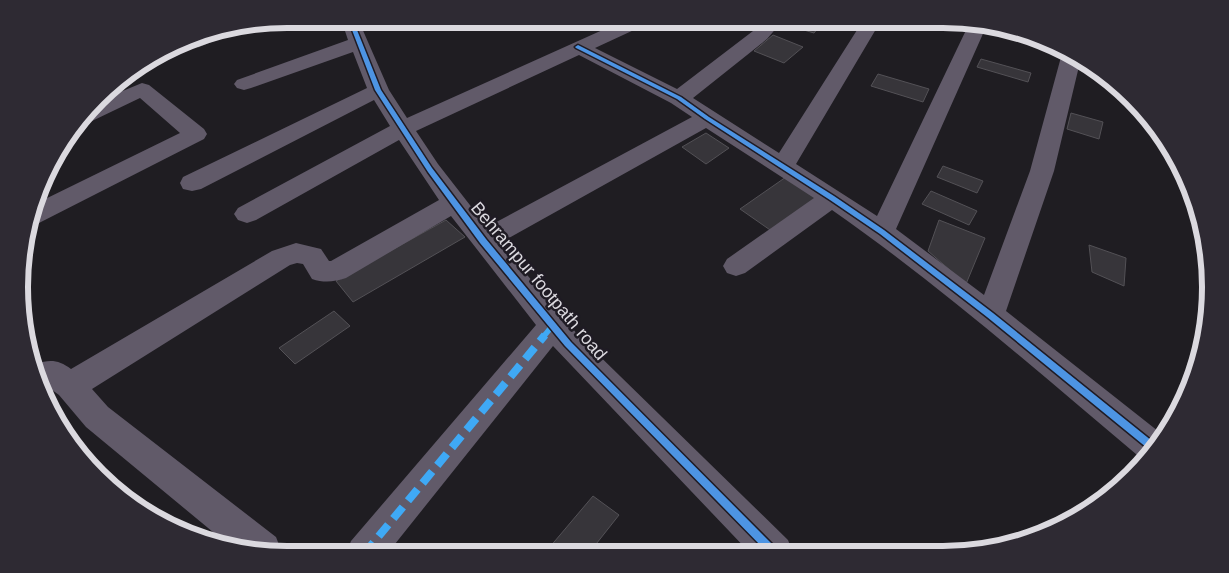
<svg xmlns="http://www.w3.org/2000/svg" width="1229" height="573" font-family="Helvetica,sans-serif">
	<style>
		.building { fill: #37353a; stroke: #535156 }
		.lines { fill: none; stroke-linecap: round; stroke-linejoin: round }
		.minor { fill: #615a69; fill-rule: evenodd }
		.quiet-far1 { stroke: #3fa9f5; stroke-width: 5.5; stroke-dasharray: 12 5.5; stroke-linecap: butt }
		.quiet { stroke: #3fa9f5; stroke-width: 8; stroke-dasharray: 15 8; stroke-linecap: butt }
		.cycleway-casing { stroke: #1f1b24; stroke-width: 3 }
		.cycleway { fill: #4d94e3; fill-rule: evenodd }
		.labels { text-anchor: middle; stroke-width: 5; stroke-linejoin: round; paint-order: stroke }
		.street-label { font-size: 18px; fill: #dbd9df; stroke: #1f1b24 }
		.rim { fill: none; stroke: #dbd9df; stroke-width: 6 }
	</style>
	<rect width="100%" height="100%" fill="#1f1d22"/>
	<g class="building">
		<path d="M793 19H825L814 33 787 25Z"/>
		<path d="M231 28 235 32 198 47 190 39 200 33Z"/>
		<path d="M1001 30 1026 35 1024 42 998 35Z"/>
		<path d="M773 35 803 47 784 63 754 51Z"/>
		<path d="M981 59 1031 73 1028 82 977 67Z"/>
		<path d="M878 74 929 89 923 102 871 86Z"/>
		<path d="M1071 113 1103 122 1099 139 1067 129Z"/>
		<path d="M706 133 729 148 706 164 682 147Z"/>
		<path d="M943 166 983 181 977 193 937 177Z"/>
		<path d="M786 177 819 198 773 232 740 209Z"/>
		<path d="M931 191 977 211 969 225 922 204Z"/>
		<path d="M446 220 465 237 353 302 336 281Z"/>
		<path d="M939 220 985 238 966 284 928 251Z"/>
		<path d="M1089 245 1126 258 1124 286 1092 272Z"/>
		<path d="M334 311 350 326 295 364 279 348Z"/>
		<path d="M593 496 619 515 589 553H556L549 548Z"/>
	</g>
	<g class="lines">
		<g class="minor">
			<path d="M336 19H355L361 26 389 90 407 118 627 19H651L649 23 595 48 677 89 753 31 765 19H784L767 39 693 98 779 153 864 19H882L796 164 877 216 968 26 969 24 986 27 896 229 984 295 1030 171 1061 57 1065 53 1080 62 1054 171 1006 311 1163 435 1155 449 1143 460C1042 375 941 286 832 210L745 273 736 276 727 273 723 266 727 259 814 198 706 128 500 243 578 335 788 540 793 553H750L553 346 387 554H346L351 541 536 325 451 216 346 278C334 282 324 283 312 279L303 264 297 263 290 265 92 389 108 407 276 537 281 550 280 553 225 542 86 427 59 395 48 387 44 388 36 364C50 359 59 360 71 369L272 251 296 243 321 249 329 261H331L439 200 399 140 256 220 247 223 238 220 234 214 238 208 390 126 374 100 201 189 192 191 183 189 180 183 183 177 367 88 353 52 251 88 244 90 237 88 234 84 237 80 348 40 345 31ZM579 55 671 103 692 117 487 227 438 164 416 131Z"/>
			<path d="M142 83 149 85 204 129 207 134 204 139 39 223 27 225 35 204 180 133 140 98 92 121 80 122 96 102Z"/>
		</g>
		<path class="quiet-far1" d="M544 336 553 325"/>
		<path class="quiet" d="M364 554 545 335"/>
		<g class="cycleway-casing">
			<g id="cycleway">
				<path d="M343 19H347L357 30 381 90 432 168 486 239 571 342 778 550 780 553H768L565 346 480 243 428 172 375 90 352 30Z"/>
				<path d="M578 45 681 97 709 117 834 196 884 230 993 313 1157 445 1152 452 987 317 880 234 830 200 705 119 677 99 576 48 575 47Z"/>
			</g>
		</g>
		<use href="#cycleway" class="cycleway"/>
	</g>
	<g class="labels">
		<g class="street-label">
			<text transform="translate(539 281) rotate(50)" y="6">Behrampur footpath road</text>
		</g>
	</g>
	<path d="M0 0H1229V573H0ZM287 28H943A259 259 0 0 1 1202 287V287A259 259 0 0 1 943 546H287A259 259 0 0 1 28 287V287A259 259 0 0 1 287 28Z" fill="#2e2a33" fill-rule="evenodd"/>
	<path class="rim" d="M287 28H943A259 259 0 0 1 1202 287V287A259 259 0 0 1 943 546H287A259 259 0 0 1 28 287V287A259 259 0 0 1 287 28Z"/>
</svg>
